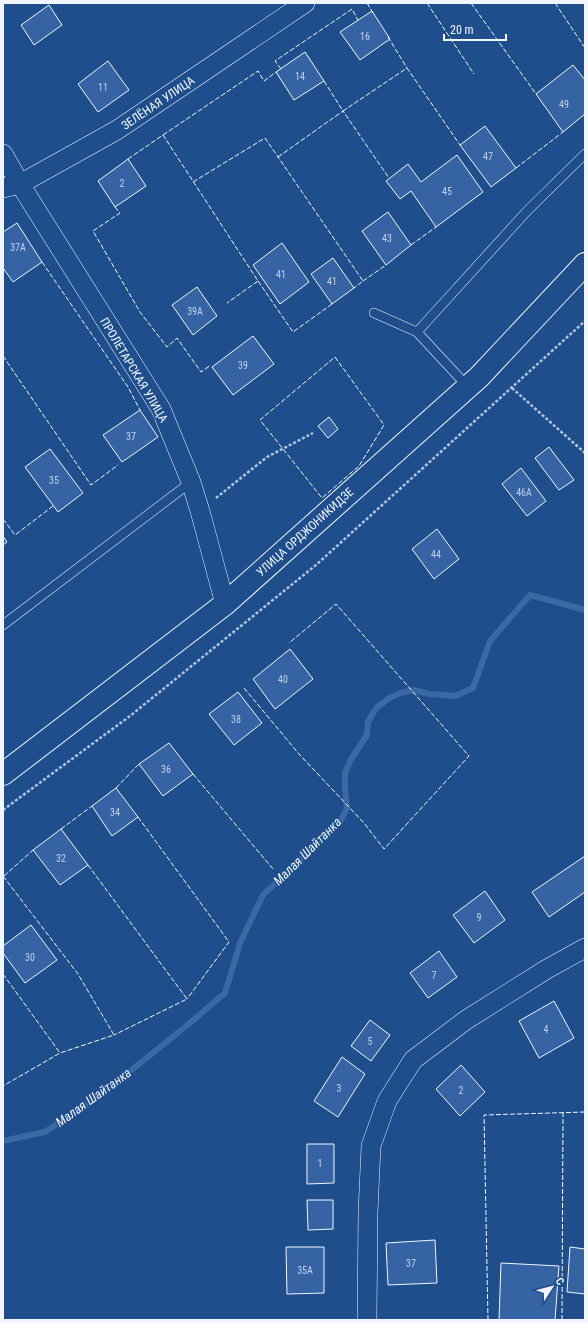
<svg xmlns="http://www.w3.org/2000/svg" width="588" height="1323" font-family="'Roboto Condensed',sans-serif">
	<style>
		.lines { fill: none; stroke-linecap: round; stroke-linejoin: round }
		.stream { stroke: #3b69a3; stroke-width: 6 }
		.building { fill: #3563a3; stroke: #f2f6ff }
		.service-casing { stroke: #f2f6ff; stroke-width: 10 }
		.minor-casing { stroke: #f2f6ff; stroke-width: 20 }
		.secondary-casing { stroke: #f2f6ff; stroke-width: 24 }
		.path { stroke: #b3c4dc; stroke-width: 2.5; stroke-dasharray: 3 2; stroke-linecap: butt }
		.service { stroke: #1f4e8c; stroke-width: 9 }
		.minor { stroke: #1f4e8c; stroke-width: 19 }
		.secondary { stroke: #1f4e8c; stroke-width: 22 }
		.fence { stroke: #f2f6ff; stroke-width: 1; stroke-dasharray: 5 2; stroke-linecap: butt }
		.labels { text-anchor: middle; stroke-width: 3; stroke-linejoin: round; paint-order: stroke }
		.number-label { font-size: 10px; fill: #c3d1e8 }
		.street-label { font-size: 12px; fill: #f2f6ff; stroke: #1f4e8c }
		.water-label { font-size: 13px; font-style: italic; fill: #f2f6ff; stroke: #1f4e8c }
	</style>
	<rect width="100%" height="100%" fill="#1f4e8c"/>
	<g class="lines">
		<path class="stream" d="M3 1141 45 1132 98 1097 190 1023 225 993 240 943 263 895 340 822 347 808 345 789V773L350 761 367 735 368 722 376 708 388 699 400 693 414 690 429 694 455 696 473 688 490 641 530 595 585 610"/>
	</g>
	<g class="building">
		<path d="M49 5 62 25 34 45 21 25Z"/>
		<path d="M372 11 390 39 360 60 340 32Z"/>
		<path d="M305 52 324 81 294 100 276 72Z"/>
		<path d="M108 61 129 90 98 112 78 84Z"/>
		<path d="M573 65 585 80V114L563 132 536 94Z"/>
		<path d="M485 126 516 168 491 187 460 145Z"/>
		<path d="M457 155 483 192 436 227 411 191 400 199 386 181 408 164 421 182Z"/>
		<path d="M128 159 146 186 115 207 98 181Z"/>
		<path d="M388 212 411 245 386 265 362 231Z"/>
		<path d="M17 223 42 262 13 282 3 268V232Z"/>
		<path d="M282 243 309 282 280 304 253 265Z"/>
		<path d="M333 258 354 288 332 304 311 274Z"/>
		<path d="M197 287 217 316 193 335 172 305Z"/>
		<path d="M253 336 274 364 233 395 212 367Z"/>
		<path d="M140 410 158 437 122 462 103 435Z"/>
		<path d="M329 417 338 429 328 438 318 426Z"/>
		<path d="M549 447 574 480 559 490 535 458Z"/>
		<path d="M50 449 83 493 58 512 25 467Z"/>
		<path d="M521 468 546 501 527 516 502 484Z"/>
		<path d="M437 529 459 559 434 579 412 549Z"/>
		<path d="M3 536 7 542 3 545Z"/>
		<path d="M290 649 313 679 275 709 253 679Z"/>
		<path d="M238 692 262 723 234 745 209 714Z"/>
		<path d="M169 743 193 774 163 796 139 764Z"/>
		<path d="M116 788 138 817 112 836 92 806Z"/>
		<path d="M61 829 88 865 60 885 33 850Z"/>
		<path d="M585 856V892L549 917 532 892Z"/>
		<path d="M485 891 505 920 474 943 453 915Z"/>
		<path d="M31 925 57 960 25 983 3 953V946Z"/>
		<path d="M439 951 457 977 428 998 410 973Z"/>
		<path d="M554 1001 574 1038 539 1058 519 1021Z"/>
		<path d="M370 1020 390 1035 371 1061 351 1046Z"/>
		<path d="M342 1057 365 1074 338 1117 314 1101Z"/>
		<path d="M461 1065 485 1092 460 1116 436 1089Z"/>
		<path d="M307 1144H334V1183L307 1184Z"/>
		<path d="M307 1200H333V1229L308 1230Z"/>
		<path d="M435 1240 437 1283 388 1285 386 1243Z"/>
		<path d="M286 1247H324V1293L287 1294Z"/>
		<path d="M570 1247 585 1249V1294L567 1292Z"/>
		<path d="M501 1263 559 1266 555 1320H499Z"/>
	</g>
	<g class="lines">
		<g class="service-casing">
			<g id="service">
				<path d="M374 313 417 332"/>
				<path d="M468 387 417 332 528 210 585 154"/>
				<path d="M3 625 191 482"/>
			</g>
		</g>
		<g class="minor-casing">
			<g id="minor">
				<path d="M3 154 20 184 161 409 191 482 200 511 225 604"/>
				<path d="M3 188 20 184 117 130 305 3"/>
				<path d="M367 1320 368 1212 371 1146 387 1101 413 1060 466 1020 547 969 585 948"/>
			</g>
		</g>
		<g class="secondary-casing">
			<path id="secondary" d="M3 774 225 604 479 377 585 264"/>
		</g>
		<g class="path">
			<path d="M512 388 585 453"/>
			<path d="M216 498 267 457 313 433"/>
			<path d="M3 810 130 716 316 565 585 321"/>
		</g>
		<use href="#service" class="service"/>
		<use href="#minor" class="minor"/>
		<use href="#secondary" class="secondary"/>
		<g class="fence">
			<path d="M367 3 373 13"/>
			<path d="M427 3 474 74"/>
			<path d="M471 3 536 94"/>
			<path d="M555 3 585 48"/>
			<path d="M388 37 407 68"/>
			<path d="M281 69 275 61 352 9 358 20"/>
			<path d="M324 81 343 111 407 68 460 145"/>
			<path d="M163 135 258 71 264 81 276 72"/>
			<path d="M278 157 343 111 389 178"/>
			<path d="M128 159 163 135 258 281 227 303"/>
			<path d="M516 168 563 132"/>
			<path d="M193 182 265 138 363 281 354 288"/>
			<path d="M115 207 120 213 93 231 140 312 167 347 177 338 201 372 211 365"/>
			<path d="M411 245 436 227"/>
			<path d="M42 262 128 387 140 410"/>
			<path d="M258 281 293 332 332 304"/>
			<path d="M363 281 386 265"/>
			<path d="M3 356 91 485 118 465"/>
			<path d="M335 357 384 425 359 466 322 498 260 420Z"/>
			<path d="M3 519 15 535 53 506"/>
			<path d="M244 688 299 754 364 823 384 849 469 756 336 604 289 643"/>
			<path d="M193 774 273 869"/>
			<path d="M116 788 139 764"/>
			<path d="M138 817 229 942 187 999"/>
			<path d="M61 829 92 806"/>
			<path d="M88 865 187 999 114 1035"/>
			<path d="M3 876 78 974 114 1035 60 1053 3 1086"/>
			<path d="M4 876 33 850"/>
			<path d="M3 974 60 1053"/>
			<path d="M488 1320 484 1115 585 1112"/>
			<path d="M562 1320 563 1112"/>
		</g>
	</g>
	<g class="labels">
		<g class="number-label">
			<text x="365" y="40">16</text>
			<text x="300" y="80">14</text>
			<text x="103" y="91">11</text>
			<text x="564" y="108">49</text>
			<text x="488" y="160">47</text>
			<text x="122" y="187">2</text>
			<text x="447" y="195">45</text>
			<text x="387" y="242">43</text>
			<text x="18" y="251">37А</text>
			<text x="281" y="278">41</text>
			<text x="332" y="285">41</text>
			<text x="195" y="315">39А</text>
			<text x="243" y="369">39</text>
			<text x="131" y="440">37</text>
			<text x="54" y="484">35</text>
			<text x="524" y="496">46А</text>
			<text x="436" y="558">44</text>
			<text x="283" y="683">40</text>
			<text x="236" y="723">38</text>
			<text x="166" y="773">36</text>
			<text x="115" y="816">34</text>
			<text x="61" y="862">32</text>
			<text x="479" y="921">9</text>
			<text x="30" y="961">30</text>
			<text x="434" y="979">7</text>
			<text x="546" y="1033">4</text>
			<text x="370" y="1045">5</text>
			<text x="339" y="1092">3</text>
			<text x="461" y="1094">2</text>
			<text x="320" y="1167">1</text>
			<text x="411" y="1267">37</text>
			<text x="305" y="1274">35А</text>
		</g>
		<g class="street-label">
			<text transform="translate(158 103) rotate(-34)" y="4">ЗЕЛЁНАЯ УЛИЦА</text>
			<text transform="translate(134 370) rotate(59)" y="4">ПРОЛЕТАРСКАЯ УЛИЦА</text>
			<text transform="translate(305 532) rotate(-42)" y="4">УЛИЦА ОРДЖОНИКИДЗЕ</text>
		</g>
		<g class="water-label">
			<text transform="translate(307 851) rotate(-45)" y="5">Малая Шайтанка</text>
			<text transform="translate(93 1097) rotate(-36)" y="5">Малая Шайтанка</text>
		</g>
	</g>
	<rect width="588" height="1323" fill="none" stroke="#f2f6ff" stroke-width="8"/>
	<g transform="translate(552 1287) rotate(54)" stroke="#1f4e8c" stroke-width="3" paint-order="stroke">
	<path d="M0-3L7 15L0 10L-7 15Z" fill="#f2f6ff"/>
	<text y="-6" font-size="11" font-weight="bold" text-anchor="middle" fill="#f2f6ff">С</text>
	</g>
	<path d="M444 34v6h62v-6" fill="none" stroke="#f2f6ff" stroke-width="2"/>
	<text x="450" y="34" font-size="12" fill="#f2f6ff" stroke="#1f4e8c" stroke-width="3" paint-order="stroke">20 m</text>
</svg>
